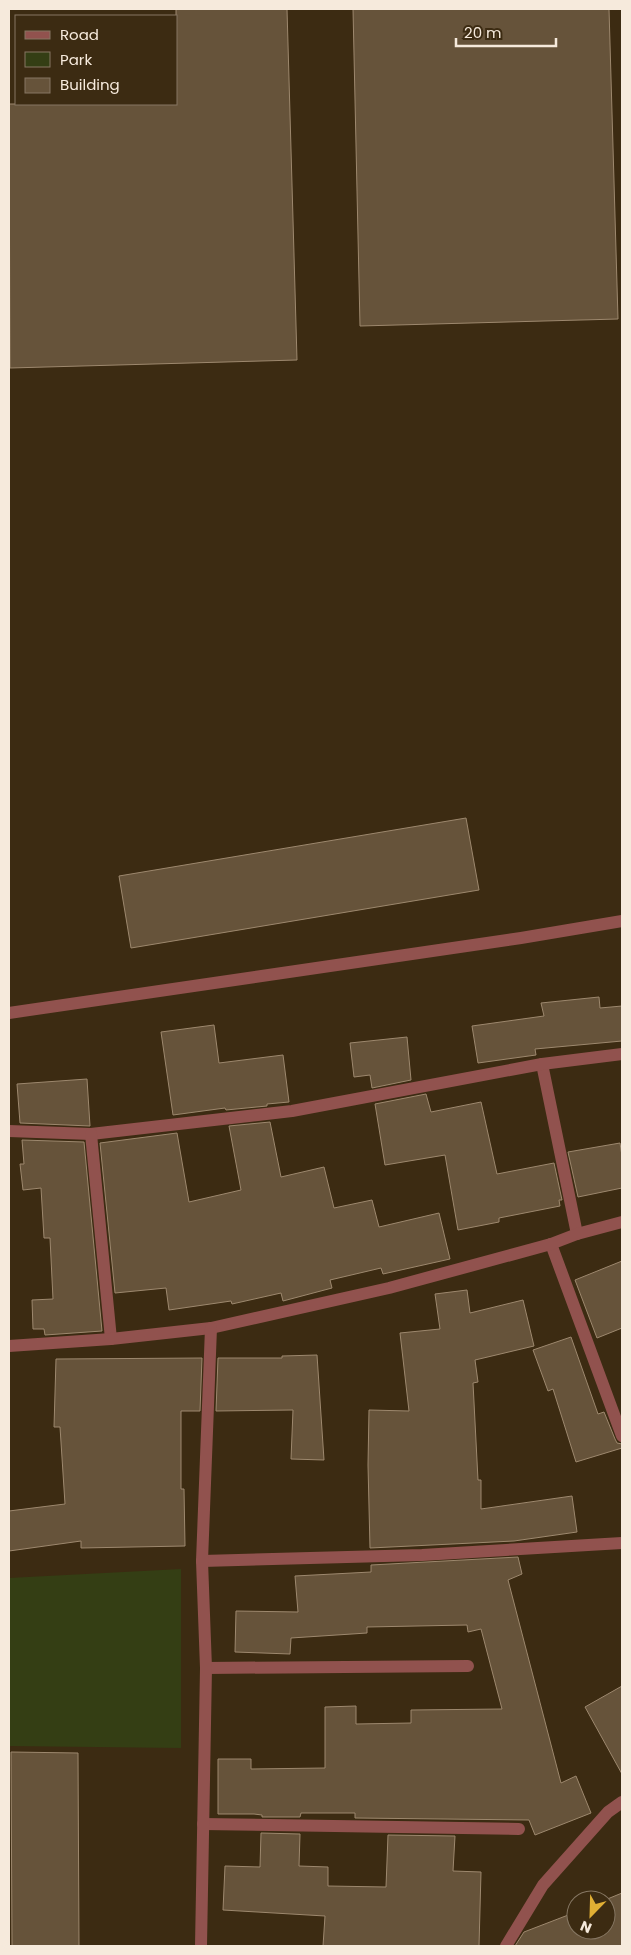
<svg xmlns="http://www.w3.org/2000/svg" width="631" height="1955" font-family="Poppins,sans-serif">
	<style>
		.green { fill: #343e14 }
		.building { fill: #66533a; stroke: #9d886e }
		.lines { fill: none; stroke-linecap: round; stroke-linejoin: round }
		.minor { stroke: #91524e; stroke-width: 12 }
	</style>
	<rect width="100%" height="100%" fill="#3c2b12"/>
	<path class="green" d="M181 1569V1748L9 1746V1578Z"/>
	<g class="building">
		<path d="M176 9H287L297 360 10 368 9 104H176Z"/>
		<path d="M353 9H609L618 319 360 326Z"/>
		<path d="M466 818 479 890 131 948 119 876Z"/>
		<path d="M599 997 600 1008 622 1006V1041L535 1049 536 1055 478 1063 472 1026 544 1016 541 1003Z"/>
		<path d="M214 1025 219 1063 283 1055 289 1102 267 1104V1106L226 1110 225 1108 173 1115 161 1032Z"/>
		<path d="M407 1037 411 1080 372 1088 370 1075 354 1077 350 1043Z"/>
		<path d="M87 1079 90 1126 20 1123 17 1084Z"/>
		<path d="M426 1094 431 1112 481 1102 497 1174 554 1163 562 1200H559L560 1206 499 1218V1222L458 1230 445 1155 385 1165 375 1104Z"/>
		<path d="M270 1122 281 1177 324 1167 334 1208 372 1200 379 1227 439 1213 450 1259 383 1274 381 1268 330 1280 332 1288 283 1301 281 1293 232 1304 231 1301 169 1310 166 1288 115 1293 100 1143 177 1133 189 1202 241 1190 229 1126Z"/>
		<path d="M22 1140 84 1142 102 1331 45 1335 44 1329H33L32 1300 53 1299 50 1238H44L41 1188 23 1190 20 1164H24Z"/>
		<path d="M620 1143 622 1156V1188L578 1197 568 1152Z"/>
		<path d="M622 1261V1328L597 1338 575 1280Z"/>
		<path d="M467 1290 470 1313 523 1300 534 1346 475 1360 478 1382 473 1383 478 1480H481V1509L572 1496 577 1532 514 1541 370 1548 368 1465 369 1410 409 1411 400 1333 440 1329 435 1294Z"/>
		<path d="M571 1337 598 1414 604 1412 615 1439 617 1443 622 1444V1448L576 1462 553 1389 548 1391 533 1350Z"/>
		<path d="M317 1355 324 1460 291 1459 293 1410 216 1411 218 1358H282V1356Z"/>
		<path d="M202 1358 200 1411H181V1489H184L185 1546 81 1548V1541L9 1551V1511L65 1504 60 1427H54L56 1359Z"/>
		<path d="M518 1557 522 1574 508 1580 561 1783 576 1776 591 1813 535 1835 529 1820 355 1818V1813H301L300 1817H262V1815L254 1814H218V1759H251V1769L325 1768V1707L356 1706V1724L411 1723V1710L502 1709 481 1629 468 1632 467 1625 367 1627V1633L291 1638 290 1654 235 1652 236 1611 298 1612 295 1576 371 1572V1565Z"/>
		<path d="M622 1686V1774L585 1707Z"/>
		<path d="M11 1752 78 1753 79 1946H12Z"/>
		<path d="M261 1833 300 1834 299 1866 328 1867V1886L386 1887 388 1835 455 1836 453 1871 481 1872 479 1946H323L325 1916 223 1910 225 1866 260 1867Z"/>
		<path d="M622 1893V1946H515L524 1932 576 1912V1930H606L605 1900Z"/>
	</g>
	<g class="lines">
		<g class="minor">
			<path d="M9 1013 521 938 622 921"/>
			<path d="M542 1064 577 1234"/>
			<path d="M9 1131 91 1134 292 1111 542 1064 622 1054"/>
			<path d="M91 1134 111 1339"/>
			<path d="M551 1244 622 1436"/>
			<path d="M9 1346 111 1339 211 1328 389 1288 551 1244 577 1234 622 1222"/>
			<path d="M202 1561 422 1555 622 1543"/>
			<path d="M206 1668 468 1666"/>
			<path d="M203 1824 519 1829"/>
			<path d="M201 1946 206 1668 202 1561 211 1328"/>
			<path d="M506 1946 543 1885 608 1812 622 1802"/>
		</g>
	</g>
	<rect width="631" height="1955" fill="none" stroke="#f6eadc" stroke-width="20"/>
	<rect x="15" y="15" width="162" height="90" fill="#3c2b12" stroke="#867763"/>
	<rect x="25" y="31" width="25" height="8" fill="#91524e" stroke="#867763"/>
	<text x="60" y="40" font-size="15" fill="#f6eadc">Road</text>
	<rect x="25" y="52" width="25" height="15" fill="#343e14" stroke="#867763"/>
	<text x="60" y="65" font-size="15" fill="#f6eadc">Park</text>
	<rect x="25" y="78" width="25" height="15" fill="#66533a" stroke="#867763"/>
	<text x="60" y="90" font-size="15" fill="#f6eadc">Building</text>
	<g transform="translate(591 1915) rotate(203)"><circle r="24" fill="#3c2b12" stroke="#867763"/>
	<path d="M0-4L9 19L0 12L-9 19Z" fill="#e1af34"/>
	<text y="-8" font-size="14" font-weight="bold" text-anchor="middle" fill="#f6eadc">N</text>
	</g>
	<path d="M456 38v8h100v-8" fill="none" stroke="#f6eadc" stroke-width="2.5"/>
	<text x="464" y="38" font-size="15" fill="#f6eadc" stroke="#3c2b12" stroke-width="4" paint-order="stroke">20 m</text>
</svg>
